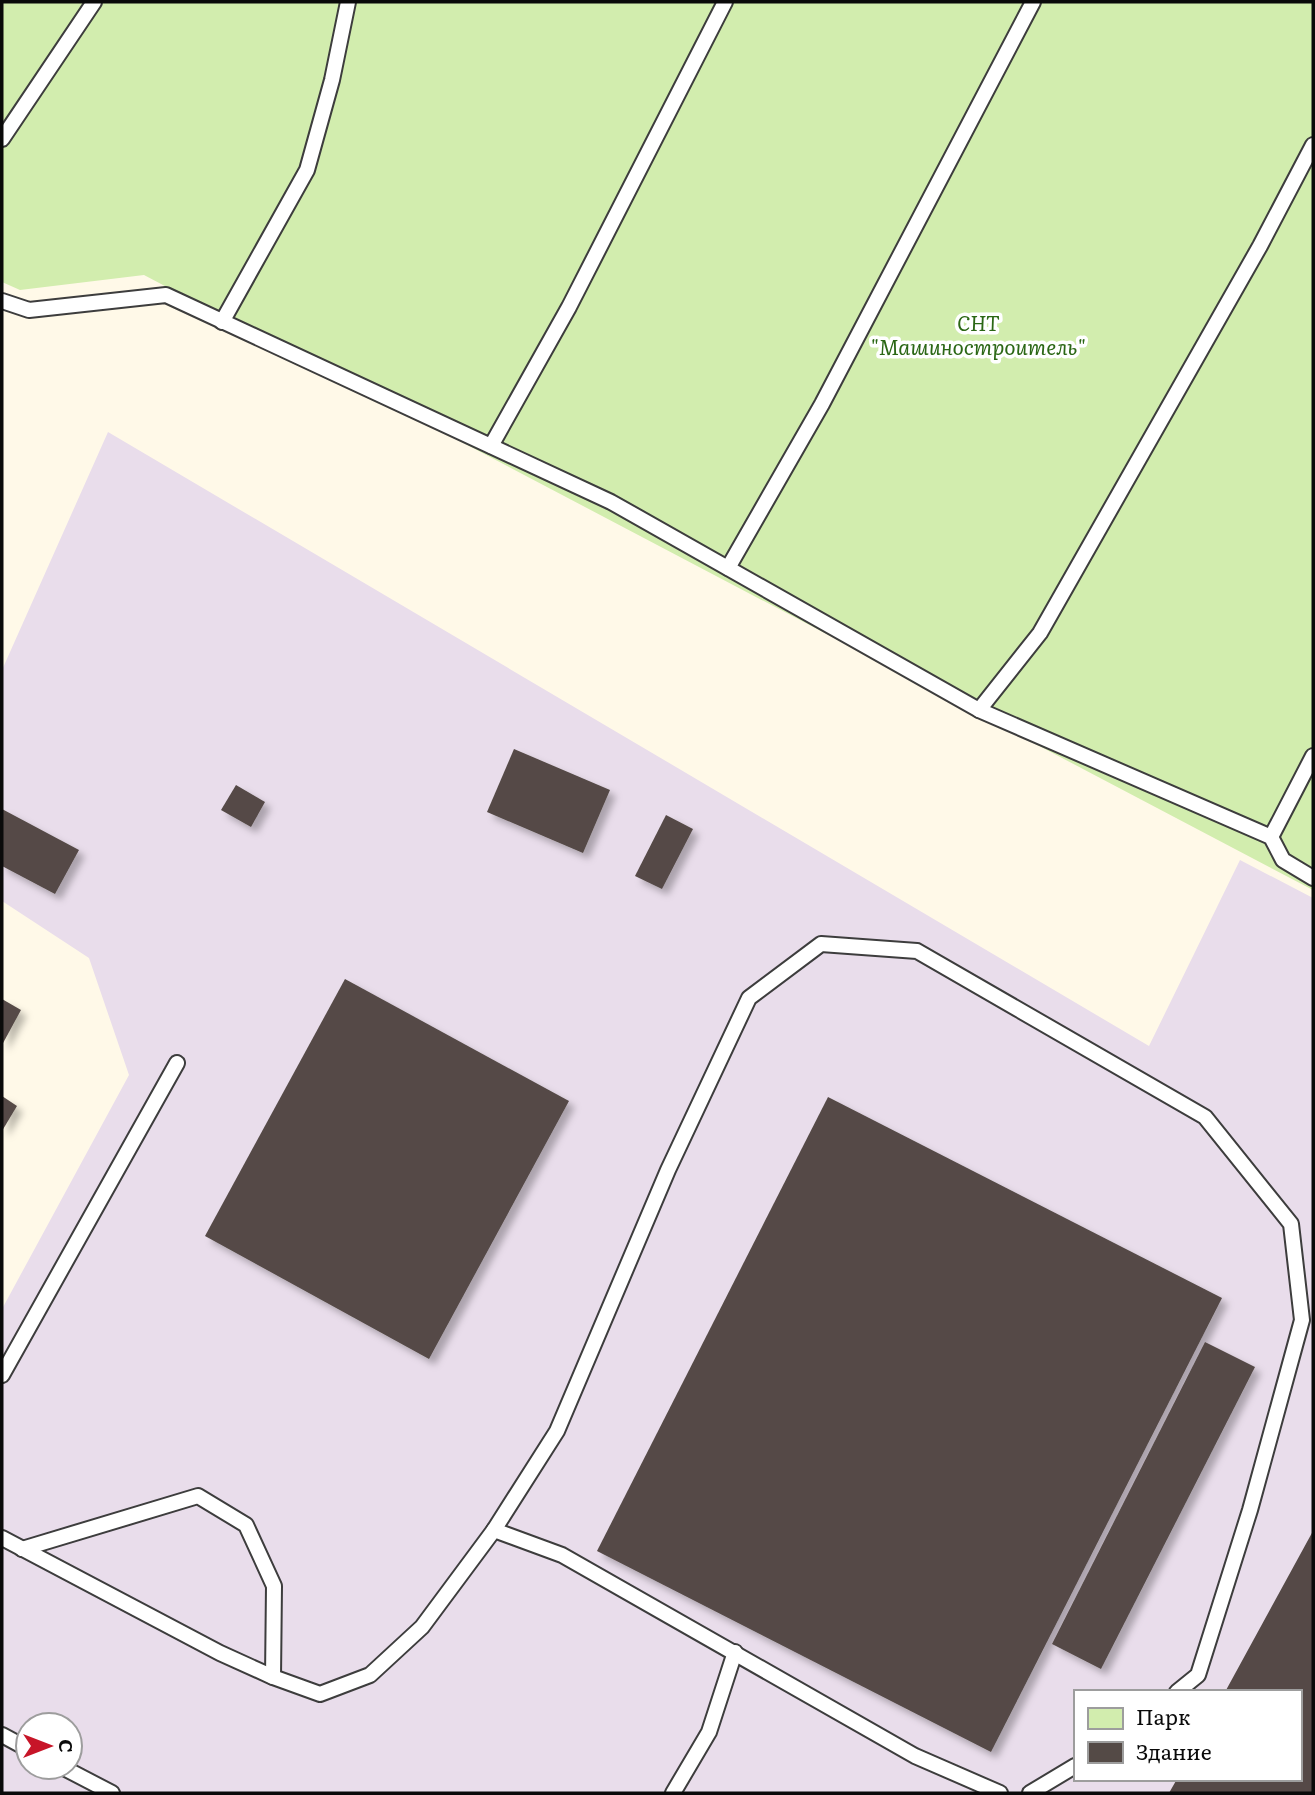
<svg xmlns="http://www.w3.org/2000/svg" width="1315" height="1795" font-family="Literata,serif">
	<style>
		.industrial { fill: #e9ddeb; fill-rule: evenodd }
		.green { fill: #d2edae }
		.building { fill: #544a46; filter: url(#shadow) }
		.lines { fill: none; stroke-linecap: round; stroke-linejoin: round }
		.lane-casing { stroke: #3d3d3d; stroke-width: 18 }
		.lane { stroke: #fff; stroke-width: 14 }
		.labels { text-anchor: middle; stroke-width: 7; stroke-linejoin: round; paint-order: stroke }
		.park-label { font-size: 21px; font-style: italic; fill: #2b6715; stroke: #fff }
	</style>
	<defs>
		<filter id="shadow"><feDropShadow dx="6" dy="6" stdDeviation="3.5" flood-color="#0004"/></filter>
	</defs>
	<rect width="100%" height="100%" fill="#fff9e8"/>
	<path class="industrial" d="M108 432 1149 1046 1240 860 1313 898V1793H2V1309L129 1075 89 958 2 901V670ZM1075 1692H1299V1779H1075ZM28 1725H70V1767H28Z"/>
	<path class="green" d="M2 2H1313V890L144 275 20 290 2 282Z"/>
	<g class="building">
		<path d="M514 749 610 790 583 853 487 812Z"/>
		<path d="M236 785 265 802 251 827 221 810Z"/>
		<path d="M2 809 79 850 55 894 2 866Z"/>
		<path d="M666 815 693 829 662 889 635 876Z"/>
		<path d="M345 979 569 1101 429 1359 205 1236Z"/>
		<path d="M2 999 21 1010 2 1045Z"/>
		<path d="M2 1096 17 1106 2 1131Z"/>
		<path d="M828 1097 1222 1298 991 1752 597 1551Z"/>
		<path d="M1205 1342 1255 1367 1101 1669 1052 1644Z"/>
		<path d="M1313 1531V1793H1169L1177 1779H1299V1692H1225Z"/>
	</g>
	<g class="lines">
		<g class="lane-casing">
			<g id="lane">
				<path d="M2 139 94 2"/>
				<path d="M2 301 29 310 166 295 611 502 979 710 1271 837 1283 860 1313 878"/>
				<path d="M222 322 307 170 332 80 348 2"/>
				<path d="M491 446 569 307 725 2"/>
				<path d="M728 568 822 404 1033 2"/>
				<path d="M979 710 1040 633 1260 246 1313 145"/>
				<path d="M1271 837 1313 756"/>
				<path d="M2 1375 177 1063"/>
				<path d="M494 1530 562 1555 915 1756 1000 1793"/>
				<path d="M2 1538 220 1653 273 1677 320 1694 370 1675 422 1627 494 1530 557 1431 668 1170 749 998 821 944 917 951 1205 1117 1291 1224 1302 1320 1250 1510 1198 1675 1177 1692"/>
				<path d="M22 1549 198 1496 246 1525 274 1586 273 1677"/>
				<path d="M2 1735 28 1749"/>
				<path d="M62 1767 112 1793"/>
				<path d="M673 1793 709 1732 735 1652"/>
				<path d="M1030 1793 1075 1766"/>
			</g>
		</g>
		<use href="#lane" class="lane"/>
	</g>
	<g class="labels">
		<g class="park-label">
			<text x="978" y="331">СНТ<tspan x="978" dy="24">"Машиностроитель"</tspan></text>
		</g>
	</g>
	<rect width="1315" height="1795" fill="none" stroke="#0a0a0a" stroke-width="7"/>
	<rect x="1074" y="1690" width="228" height="91" fill="#ffffff" stroke="#9d9d9d" stroke-width="2"/>
	<rect x="1088" y="1708" width="35" height="21" fill="#d2edae" stroke="#9d9d9d" stroke-width="2"/>
	<text x="1136" y="1725" font-size="21" fill="#0a0a0a">Парк</text>
	<rect x="1088" y="1742" width="35" height="21" fill="#544a46" stroke="#9d9d9d" stroke-width="2"/>
	<text x="1136" y="1760" font-size="21" fill="#0a0a0a">Здание</text>
	<g transform="translate(49 1746) rotate(90)"><circle r="33" fill="#ffffff" stroke="#9d9d9d" stroke-width="2"/>
	<path d="M0-5L12 26L0 18L-12 26Z" fill="#c71528"/>
	<text y="-10" font-size="19" font-weight="bold" text-anchor="middle" fill="#0a0a0a">С</text>
	</g>
</svg>
